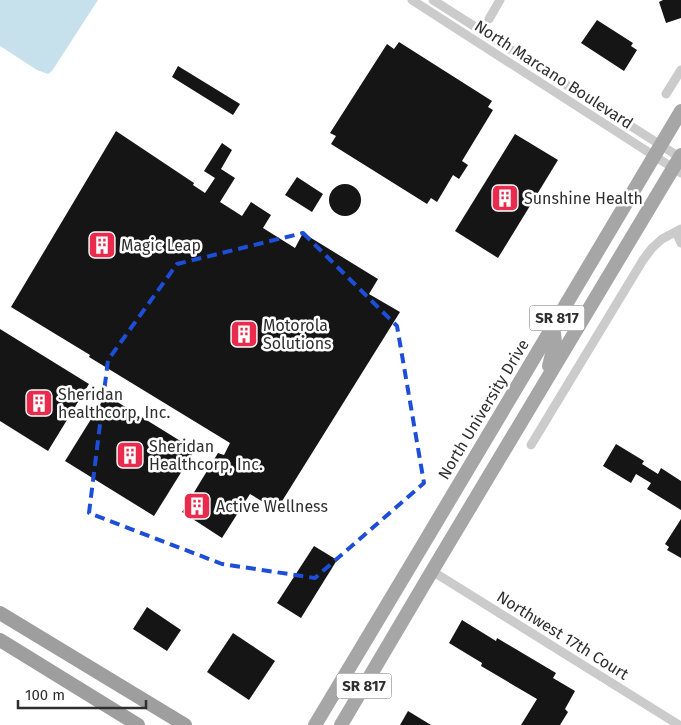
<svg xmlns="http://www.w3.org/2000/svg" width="681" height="725" font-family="'Fira Sans',sans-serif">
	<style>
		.water { fill: #c7e1ec }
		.building { fill: #151515 }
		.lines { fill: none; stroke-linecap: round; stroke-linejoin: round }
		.minor { stroke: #cbcbcb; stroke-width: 9 }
		.primary { stroke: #a6a6a6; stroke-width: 14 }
		.trunk { stroke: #9e9e9e; stroke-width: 14 }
		.marked { fill: none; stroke: #1d4ed8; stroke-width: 4; stroke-dasharray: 10 6; stroke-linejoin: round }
		.labels { text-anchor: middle; stroke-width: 5; stroke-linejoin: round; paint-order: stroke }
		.shield { fill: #fff; stroke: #6d6d6d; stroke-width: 1 }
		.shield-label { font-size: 15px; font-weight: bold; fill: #2e2e2e }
		.street-label { font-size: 16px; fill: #2e2e2e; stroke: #fff }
		.poi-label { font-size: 16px; fill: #2e2e2e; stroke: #fff; text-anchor: start }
	</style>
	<rect width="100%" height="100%" fill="#fff"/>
	<path class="water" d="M0 0H98L52 71 48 74 37 70 0 46Z"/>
	<g class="building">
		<path d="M663 0H681V18L666 23 659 2Z"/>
		<path d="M597 20 633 43 631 46 637 50 624 71 581 43Z"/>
		<path d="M399 42 492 101 488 107 493 110 462 161 468 165 459 179 453 175 437 202 431 198 427 204 331 144 336 136 330 133 387 44 394 49Z"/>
		<path d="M178 66 240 104 233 115 172 77Z"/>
		<path d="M116 131 194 183 193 185 205 193 215 178 204 171 222 143 232 150 221 169 235 178 220 202 242 216 251 202 271 215 263 228 295 248 303 233 378 279 369 294 400 312 279 506 274 508 270 506 250 494 222 538 182 512 218 453 224 455 230 443 89 357 90 355 11 307Z"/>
		<path d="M515 134 558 160 498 258 455 231Z"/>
		<path d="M297 177 323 194 312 212 285 195Z"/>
		<circle cx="345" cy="200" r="16"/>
		<path d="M0 329 89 384 48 451 0 421Z"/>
		<path d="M106 395 195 450 154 516 65 461Z"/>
		<path d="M616 444 644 461 642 464 658 474 661 468 681 481V510L647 489 651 483 636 474 631 483 603 466Z"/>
		<path d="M681 519V558L667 550 669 547 665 544Z"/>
		<path d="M314 546 337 560 301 618 277 603Z"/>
		<path d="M147 607 181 630 167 651 133 629Z"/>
		<path d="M462 620 496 641 497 638 556 673 553 678 575 691 565 709 568 712 560 725H521L537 699 481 666 482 663 449 643Z"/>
		<path d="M233 633 275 661 249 700 207 672Z"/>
		<path d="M408 711 431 725H400Z"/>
	</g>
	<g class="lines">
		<g class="minor">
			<path d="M412 0 681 173"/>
			<path d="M433 0 681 158"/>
			<path d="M489 19 500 0"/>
			<path d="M666 94 681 70"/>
			<path d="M676 232 681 243"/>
			<path d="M531 445 643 260 652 248 662 239 681 229"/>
			<path d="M432 571 679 725"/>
		</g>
		<g class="primary">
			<path d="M549 366 555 342 553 325"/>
			<path d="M315 725 424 543 681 111"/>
			<path d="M341 725 432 571 681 155"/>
		</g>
		<g class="trunk">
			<path d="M0 613 185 725"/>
			<path d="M0 640 138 725"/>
		</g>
	</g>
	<path class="marked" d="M303 233 397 326 424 483 315 578 222 564 89 513 108 360 177 264Z"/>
	<defs>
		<g id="building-square" transform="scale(1.4375)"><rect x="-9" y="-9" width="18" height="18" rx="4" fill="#e92c4d" stroke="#fff"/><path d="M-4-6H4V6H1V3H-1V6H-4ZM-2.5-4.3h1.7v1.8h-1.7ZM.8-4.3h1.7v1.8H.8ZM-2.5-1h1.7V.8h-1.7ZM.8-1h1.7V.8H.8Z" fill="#fff"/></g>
	</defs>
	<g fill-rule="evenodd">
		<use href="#building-square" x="505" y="198"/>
		<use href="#building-square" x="102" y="245"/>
		<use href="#building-square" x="244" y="334"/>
		<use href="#building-square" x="39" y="403"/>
		<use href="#building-square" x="130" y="455"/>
		<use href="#building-square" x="197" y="506"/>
	</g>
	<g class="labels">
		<g class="shield">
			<rect x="529.5" y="305.5" width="55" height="25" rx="4"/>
			<rect x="336.5" y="673.5" width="55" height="25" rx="4"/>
		</g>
		<g class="shield-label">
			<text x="557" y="323">SR 817</text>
			<text x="364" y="691">SR 817</text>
		</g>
		<g class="street-label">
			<text transform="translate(554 74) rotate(33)" y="6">North Marcano Boulevard</text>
			<text transform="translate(483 409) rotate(-59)" y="6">North University Drive</text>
			<text transform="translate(563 635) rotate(32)" y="6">Northwest 17th Court</text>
		</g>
		<g class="poi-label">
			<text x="524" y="204">Sunshine Health</text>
			<text x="121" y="251">Magic Leap</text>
			<text x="263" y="331">Motorola<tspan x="263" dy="18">Solutions</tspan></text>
			<text x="58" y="400">Sheridan<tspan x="58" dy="18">healthcorp, Inc.</tspan></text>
			<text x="149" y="452">Sheridan<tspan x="149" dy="18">Healthcorp, Inc.</tspan></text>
			<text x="216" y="512">Active Wellness</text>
		</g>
	</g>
	<path d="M18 700v8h128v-8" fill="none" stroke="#2e2e2e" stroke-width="2.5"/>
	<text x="25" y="700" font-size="15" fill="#2e2e2e" stroke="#ffffff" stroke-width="4" paint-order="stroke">100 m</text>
</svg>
